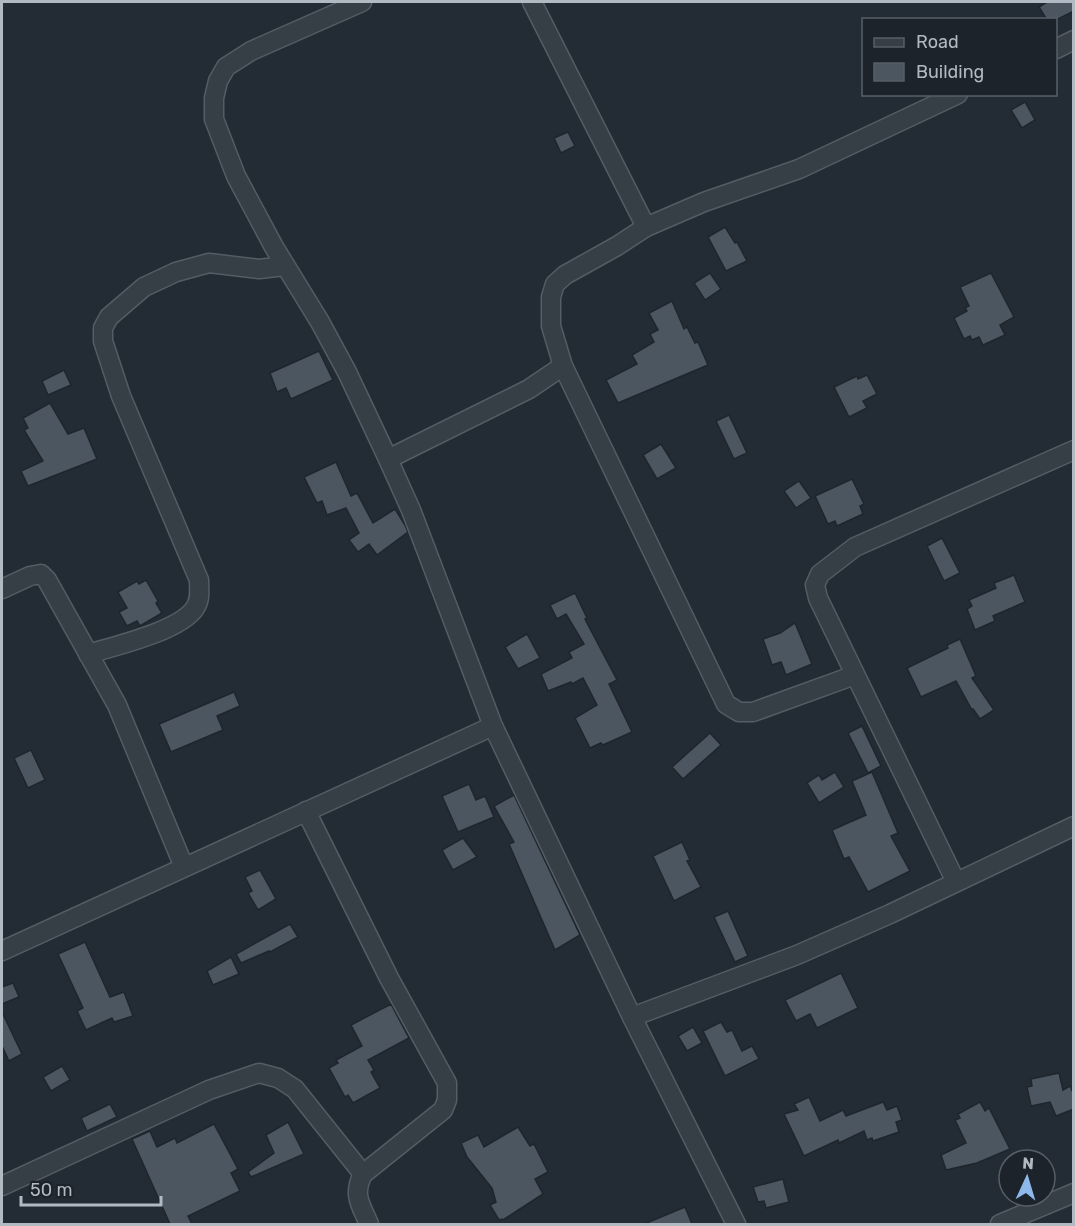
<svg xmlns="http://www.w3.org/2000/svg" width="1075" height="1226" font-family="Rubik,sans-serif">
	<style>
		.building { fill: #4c5661; stroke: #1e252d; stroke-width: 1.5 }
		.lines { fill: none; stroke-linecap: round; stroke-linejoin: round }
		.street-casing { stroke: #545c64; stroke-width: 21 }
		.street { stroke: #363e46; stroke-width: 18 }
	</style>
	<rect width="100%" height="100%" fill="#232c35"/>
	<g class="building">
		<path d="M1047 2H1074V11L1056 20H1047L1039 7Z"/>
		<path d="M1025 102 1035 120 1022 128 1011 110Z"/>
		<path d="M568 132 575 146 561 153 554 138Z"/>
		<path d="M725 227 735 243 737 242 747 261 726 271 708 237Z"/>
		<path d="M710 273 721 289 705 300 694 283Z"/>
		<path d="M991 273 1014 317 1000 325 1005 335 983 345 979 337 972 340 970 336 964 339 954 318 967 311 965 308 969 306 960 287Z"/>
		<path d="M672 301 684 329 687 327 695 343 698 342 708 365 618 403 606 380 637 364 632 355 654 342 650 334 658 330 649 313Z"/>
		<path d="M319 351 333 380 291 399 286 388 277 392 270 373Z"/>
		<path d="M64 370 71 385 48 395 42 381Z"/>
		<path d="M867 375 877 394 863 401 867 408 849 417 834 387 857 376 858 379Z"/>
		<path d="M50 403 68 434 84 428 97 459 28 486 21 471 43 461 24 430 28 428 23 418Z"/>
		<path d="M729 415 747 453 734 459 716 421Z"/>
		<path d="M661 444 676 468 657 479 643 455Z"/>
		<path d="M336 462 351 496 357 493 373 523 395 509 405 525 408 532 377 555 369 544 358 552 349 540 359 533 346 508 327 515 322 501 317 503 304 477Z"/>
		<path d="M852 479 864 504 860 506 863 514 837 526 835 521 828 524 815 496Z"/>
		<path d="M799 481 811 498 796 508 784 491Z"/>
		<path d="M942 538 960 573 944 581 927 546Z"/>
		<path d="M1014 575 1025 602 993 616 995 621 975 630 967 609 972 606 969 600 996 588 994 583Z"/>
		<path d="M146 580 158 601 156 603 162 613 140 626 137 621 127 626 119 612 127 608 118 592 137 581 139 584Z"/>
		<path d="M575 593 587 618 585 619 617 680 609 684 632 732 603 745 601 743 590 748 575 718 597 705 583 678 572 684 571 682 548 691 541 674 572 658 569 652 584 644 566 614 557 619 550 605Z"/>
		<path d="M795 623 812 664 786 675 781 662 772 665 763 639 780 633Z"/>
		<path d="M527 634 540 658 518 669 505 647Z"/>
		<path d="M960 639 976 676 972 678 994 710 980 719 973 709 972 710 956 681 921 697 907 668 948 648 947 645Z"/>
		<path d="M234 692 240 706 217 716 223 730 171 752 159 724Z"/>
		<path d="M862 726 881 766 868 773 848 733Z"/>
		<path d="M710 733 721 745 683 779 672 767Z"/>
		<path d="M31 750 45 780 28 788 14 758Z"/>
		<path d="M835 772 844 787 819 803 807 783 819 775 822 780Z"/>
		<path d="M872 772 898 833 891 836 910 871 868 892 849 857 844 859 832 830 866 815 852 781Z"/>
		<path d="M469 784 476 800 485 796 494 817 458 832 442 796Z"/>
		<path d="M514 795 580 935 555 950 509 844 514 842 494 806Z"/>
		<path d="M463 838 477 857 453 870 442 850Z"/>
		<path d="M682 842 690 860 687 861 701 887 674 901 653 856Z"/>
		<path d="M260 870 276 899 258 910 248 893 252 891 245 877Z"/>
		<path d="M728 911 748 956 735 962 714 917Z"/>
		<path d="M290 924 298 937 270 952 269 951 241 963 236 954Z"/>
		<path d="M85 942 110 997 124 992 133 1016 114 1022 112 1018 86 1030 77 1011 83 1008 58 954Z"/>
		<path d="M231 957 239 974 213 985 207 971Z"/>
		<path d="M841 973 858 1008 817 1028 810 1014 796 1021 785 1000Z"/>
		<path d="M13 983 19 997 2 1004V987Z"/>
		<path d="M391 1004 409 1038 368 1060 374 1070 371 1072 380 1088 353 1103 348 1095 345 1097 329 1068 338 1063 336 1060 362 1046 351 1025Z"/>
		<path d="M2 1012 22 1054 9 1061 2 1046Z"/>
		<path d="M721 1022 727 1032 732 1030 742 1051 752 1046 759 1059 725 1076 703 1031Z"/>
		<path d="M693 1027 702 1043 687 1051 678 1036Z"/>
		<path d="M62 1066 70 1080 51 1091 43 1077Z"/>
		<path d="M1059 1073 1063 1090 1070 1086 1074 1095V1109L1056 1116 1050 1102 1031 1106 1027 1087 1032 1086 1031 1079Z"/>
		<path d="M809 1097 820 1121 843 1110 846 1116 883 1102 887 1110 897 1106 902 1120 896 1122 899 1132 873 1141 872 1138 867 1140 864 1131 839 1143 838 1140 804 1156 784 1114 798 1110 794 1104Z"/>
		<path d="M980 1102 985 1111 989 1108 1010 1149 977 1163 946 1170 941 1155 966 1143 955 1120 960 1118 958 1114Z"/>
		<path d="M110 1104 117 1117 87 1131 81 1118Z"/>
		<path d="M288 1122 304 1154 251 1177 248 1172 274 1153 266 1135Z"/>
		<path d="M214 1124 238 1169 231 1173 240 1191 188 1216 192 1224H170L132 1139 150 1131 157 1147 175 1138 177 1143Z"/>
		<path d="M518 1127 530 1146 534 1144 548 1172 535 1179 543 1194 503 1220 502 1219 499 1220 490 1205 496 1202 492 1188 467 1157 461 1143 478 1135 484 1147Z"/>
		<path d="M783 1179 789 1202 766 1208 764 1201 758 1202 753 1187Z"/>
		<path d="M685 1207 692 1224H644Z"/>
	</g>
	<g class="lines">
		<g class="street-casing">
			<g id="street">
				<path d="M362 2 251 51 226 67 218 81 214 98V119L236 176 274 247 320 322 347 372 388 459 411 510 493 726 632 1017 736 1224"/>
				<path d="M532 2 646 227"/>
				<path d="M1056 49 1074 40"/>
				<path d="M563 366 726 704 739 712H753L855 675"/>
				<path d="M388 459 529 389 563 366 551 326V297L555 284 565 275 617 246 646 227 704 202 799 169 958 94"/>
				<path d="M2 589 30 576 41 574 47 580 117 705 184 867"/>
				<path d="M88 654C115 646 180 631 195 608 201 599 199 590 199 580L121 396 103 341V328L109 317 144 287 176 272 209 263 259 269 285 266"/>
				<path d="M306 811 389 978 447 1083V1100L443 1110 363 1174C352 1195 361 1205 369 1224"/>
				<path d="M956 882 818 598 815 585 820 574 855 547 1074 450"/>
				<path d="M2 951 493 726"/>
				<path d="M632 1017 797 955 890 914 1074 826"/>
				<path d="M2 1186 209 1090 259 1073 278 1078 295 1089 363 1174"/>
				<path d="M1000 1224 1074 1193"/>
			</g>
		</g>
		<use href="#street" class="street"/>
	</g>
	<rect width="1075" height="1226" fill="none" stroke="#b1b9c3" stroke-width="6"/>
	<rect x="862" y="18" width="195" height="78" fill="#1c232b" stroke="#585f68" stroke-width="1.5"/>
	<rect x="874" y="38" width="30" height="9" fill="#363e46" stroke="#585f68" stroke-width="1.5"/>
	<text x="916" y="48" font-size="18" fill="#b1b9c3">Road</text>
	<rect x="874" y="63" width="30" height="18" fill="#4c5661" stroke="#585f68" stroke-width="1.5"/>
	<text x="916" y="78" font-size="18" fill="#b1b9c3">Building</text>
	<g transform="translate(1027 1178) rotate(4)"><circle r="28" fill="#1c232b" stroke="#585f68" stroke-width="1.5"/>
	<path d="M0-4.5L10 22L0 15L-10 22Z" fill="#8eb7eb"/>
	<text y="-9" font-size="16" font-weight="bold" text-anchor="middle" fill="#b1b9c3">N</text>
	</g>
	<path d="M21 1196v9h140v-9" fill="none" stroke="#b1b9c3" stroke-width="3"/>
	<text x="30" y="1196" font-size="18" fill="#b1b9c3" stroke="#1c232b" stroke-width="4.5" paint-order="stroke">50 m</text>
</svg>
